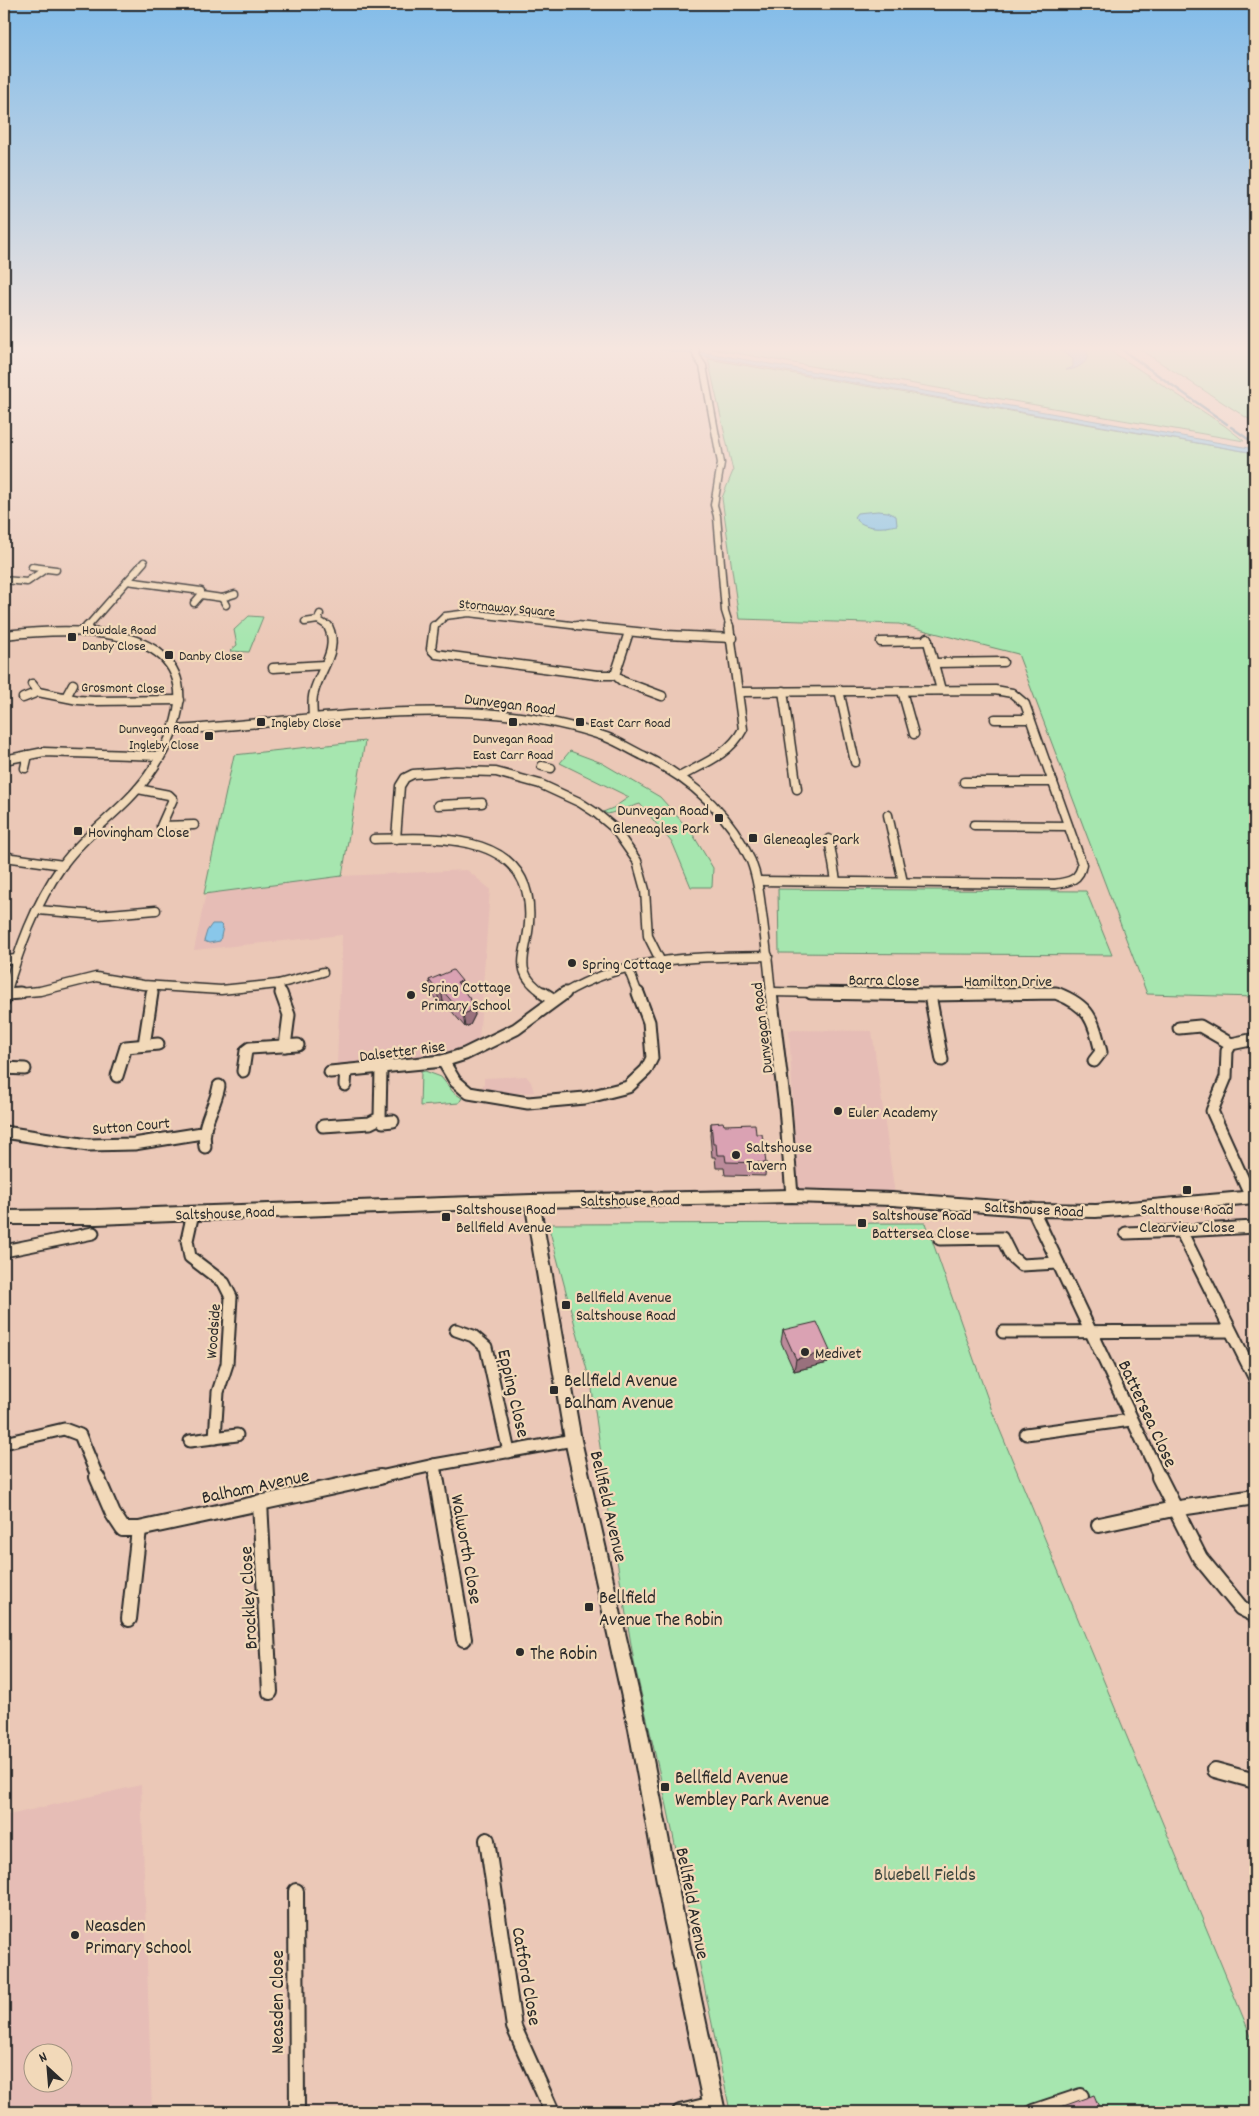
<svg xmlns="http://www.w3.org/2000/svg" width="1259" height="2116" font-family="Dekko,sans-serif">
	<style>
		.built { fill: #e6bdb6; fill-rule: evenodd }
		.green { fill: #a6e6af; stroke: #68886d }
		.water { fill: #89c7ea; stroke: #63899e }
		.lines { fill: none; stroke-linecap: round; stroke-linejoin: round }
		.stream { stroke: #63899e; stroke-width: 2.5 }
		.minor-far3-casing { stroke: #2b2b2b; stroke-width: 9 }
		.minor-far2-casing { stroke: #2b2b2b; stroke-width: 11 }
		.minor-far1-casing { stroke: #2b2b2b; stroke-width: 15 }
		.minor-casing { stroke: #2b2b2b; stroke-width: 18 }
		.tertiary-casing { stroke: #2b2b2b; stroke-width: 4 }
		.secondary-casing { stroke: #2b2b2b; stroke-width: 4 }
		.minor-far3 { stroke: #f2d9b9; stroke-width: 6 }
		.minor-far2 { stroke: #f2d9b9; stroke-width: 8 }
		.minor-far1 { stroke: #f2d9b9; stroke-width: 11 }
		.minor { stroke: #f2d9b9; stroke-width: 14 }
		.tertiary { fill: #f2d9b9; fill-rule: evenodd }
		.secondary { fill: #f2d9b9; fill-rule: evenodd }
		.wall { fill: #bb8b9a; stroke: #2b2b2b }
		.shaded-wall { fill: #99717d; stroke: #2b2b2b }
		.building { fill: #daa2b3; stroke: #2b2b2b }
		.poi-dot { fill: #2b2b2b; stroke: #f2d9b9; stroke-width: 2 }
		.labels { text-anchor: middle; stroke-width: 4.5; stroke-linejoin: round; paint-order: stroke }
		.far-street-label { font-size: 14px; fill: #2b2b2b; stroke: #f2d9b9 }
		.far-poi-label { font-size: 14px; fill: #2b2b2b; stroke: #f2d9b9; text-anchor: start }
		.street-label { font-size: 16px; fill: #2b2b2b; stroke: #f2d9b9 }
		.poi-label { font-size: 16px; fill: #2b2b2b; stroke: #f2d9b9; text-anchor: start }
		.near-poi-label { font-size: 19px; fill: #2b2b2b; stroke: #f2d9b9; text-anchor: start }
		.near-street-label { font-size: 19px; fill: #2b2b2b; stroke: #f2d9b9 }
		.near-park-label { font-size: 19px; fill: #3d473f; stroke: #f2d9b9 }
	</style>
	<rect width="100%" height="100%" fill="#ebc8b7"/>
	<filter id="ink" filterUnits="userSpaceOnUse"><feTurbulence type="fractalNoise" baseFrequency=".02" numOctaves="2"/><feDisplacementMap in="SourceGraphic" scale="10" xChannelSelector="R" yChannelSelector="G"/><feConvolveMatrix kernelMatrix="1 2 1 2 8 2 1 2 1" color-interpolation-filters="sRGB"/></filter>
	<g filter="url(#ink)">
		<g class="built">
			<path d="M467 870 490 889 479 1041 452 1050 406 1060 337 1064 342 935 194 950 206 893 342 876Z"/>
			<path d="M789 1030 872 1031 895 1195 798 1191Z"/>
			<path d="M526 1076 531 1082 534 1092 505 1094 481 1089 484 1084V1078Z"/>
			<path d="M141 1785 152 2112H4V1816ZM32 2054H62V2084H32Z"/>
		</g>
		<g class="green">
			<path d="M712 349H1108L1225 426 1244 441Z"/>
			<path d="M1139 349H1255V423Z"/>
			<path d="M708 359 1255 453V997L1147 994 1018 654 899 624 739 619 722 498 733 471Z"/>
			<path d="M249 616 263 617 249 652 230 651 237 645 234 630Z"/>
			<path d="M365 741 342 876 204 894 234 755Z"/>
			<path d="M570 751 602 763 660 797 692 833 713 868 712 887H691L673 844 640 804 608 814 603 812 613 808 629 797 560 763Z"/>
			<path d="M778 889 1086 891 1112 955 779 953Z"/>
			<path d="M425 1071 441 1077 453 1092 462 1098 459 1103 420 1106 421 1072Z"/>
			<path d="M926 1223 992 1411 1255 2046V2112H732L729 2106 667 1806 634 1662 610 1519 592 1389 548 1224Z"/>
		</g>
		<g class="water">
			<path d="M661 349H684L1176 435 1255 449V453Z"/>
			<path d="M1065 349H1084L1089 356C1085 364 1076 370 1066 370L1073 367V359L1061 351Z"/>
			<path d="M878 511 888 512 896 516 897 525C883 528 864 530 854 517L857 513Z"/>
			<path d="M212 924H220L223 927 220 941 209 943 204 941 207 931Z"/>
		</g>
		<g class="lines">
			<g class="stream">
				<path d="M1121 349 1227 424"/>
				<path d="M1231 427 1248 439"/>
				<path d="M1252 442 1255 444"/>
			</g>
			<g class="minor-far3-casing">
				<g id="minor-far3">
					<path d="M695 349 697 357 703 366 721 463 714 505 717 516 725 611 730 627"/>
					<path d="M32 567 56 570"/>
					<path d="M4 580 27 582 44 570"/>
					<path d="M127 581 201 591V595L194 603"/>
					<path d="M201 595 222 598"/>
					<path d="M226 605 222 598 235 594"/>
					<path d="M318 620 329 627"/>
					<path d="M305 622 318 620 320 614"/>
					<path d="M87 627 144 562"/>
					<path d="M434 627 445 616 469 613 588 627"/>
				</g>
			</g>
			<g class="minor-far2-casing">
				<g id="minor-far2">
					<path d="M434 626 431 649 436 654 597 675H615"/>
					<path d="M577 626 666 635 733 638"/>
					<path d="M83 632 88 626"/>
					<path d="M629 632 615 675 622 681 662 696"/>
					<path d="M4 635C58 629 186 619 179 703 176 729 163 755 148 776 124 810 86 832 62 866 35 904 19 949 6 994"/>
					<path d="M927 638 941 690"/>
					<path d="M881 642 928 641"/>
					<path d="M934 663 1003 662"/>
					<path d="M273 668 324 665"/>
					<path d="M839 690 855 762"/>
					<path d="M783 691 797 789"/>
					<path d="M902 691 914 734"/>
					<path d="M38 692 78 700 94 701 180 700"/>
					<path d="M739 692 995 690 1012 693 1025 704 1082 864C1080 880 1069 882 1055 884L758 881"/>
					<path d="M66 697 73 684"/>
					<path d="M23 698 38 692 32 684"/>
					<path d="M313 719C313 711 311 700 314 692 320 669 340 650 328 626"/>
					<path d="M995 719H1030"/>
					<path d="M174 730C313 722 472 689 606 737 619 742 631 750 644 756 691 779 729 813 751 861 759 881 760 901 763 921 766 946 769 970 771 994"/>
					<path d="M4 760 44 752 160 756"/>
					<path d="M542 766 551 768"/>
					<path d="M25 768 28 755"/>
					<path d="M681 776C705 763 730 754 743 729L729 626"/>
					<path d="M964 782H1053"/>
					<path d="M138 789 169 795 173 799 161 826 194 825"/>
					<path d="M438 805 482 803"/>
					<path d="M888 815 903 882"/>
					<path d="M974 825 1068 826"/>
					<path d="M374 839C438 837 536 831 529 923 527 956 510 971 545 994"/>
					<path d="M396 839 400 786 405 778 413 774 456 771 496 772 540 784 579 802 596 813 614 828 637 861 645 890 648 936 660 960"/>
					<path d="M829 839 836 881"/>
					<path d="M4 855 12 858 63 865"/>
					<path d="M38 910 98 915 156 910"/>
					<path d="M4 960 17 959"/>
					<path d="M628 968 638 994"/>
					<path d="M278 984 323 972"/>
					<path d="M771 992 877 994"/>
					<path d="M6 994 40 991 96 977 143 985 221 990 278 984 282 994"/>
					<path d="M152 994 153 986"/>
					<path d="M563 994C626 956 697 957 768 956"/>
					<path d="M993 994H1059"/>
				</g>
			</g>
			<g class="minor-far1-casing">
				<g id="minor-far1">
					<path d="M281 993 289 1015 285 1046"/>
					<path d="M543 993 554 1000"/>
					<path d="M771 993 785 1107 792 1196"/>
					<path d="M811 993 930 995 942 1060"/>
					<path d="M6 994 20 993"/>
					<path d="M930 995 1056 993C1090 1006 1093 1019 1101 1052L1094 1061"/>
					<path d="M4 1001 6 993"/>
					<path d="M1179 1028 1200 1026 1231 1044"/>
					<path d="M144 1045 152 993"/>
					<path d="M443 1061 455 1081 469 1093 528 1103 585 1098 628 1087 646 1070 652 1058 649 1022 638 993"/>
					<path d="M4 1068 25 1069"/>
					<path d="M243 1071 246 1051 250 1048 298 1045"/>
					<path d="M330 1072 443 1061 465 1054 516 1029 565 993"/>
					<path d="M117 1076 126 1047 158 1044"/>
					<path d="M345 1085 346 1071"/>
					<path d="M380 1118 383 1122 393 1121"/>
					<path d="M323 1126 370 1123 380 1118 381 1068"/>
					<path d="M4 1132 88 1145 134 1144 202 1133"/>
					<path d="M205 1147C201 1122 215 1109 219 1086"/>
					<path d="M1251 1197 1212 1111 1226 1077 1227 1051 1231 1044 1255 1039"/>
					<path d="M1033 1210 1160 1478"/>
					<path d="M193 1213 187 1240 190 1257 224 1283 231 1297 227 1364 218 1392 215 1438"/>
					<path d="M1255 1227 1181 1231 1255 1379"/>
					<path d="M1126 1233 1181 1231"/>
					<path d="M940 1239 1002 1238 1011 1256 1021 1265 1058 1263"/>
					<path d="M4 1251 93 1233"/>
					<path d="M456 1330 473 1336 486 1347 509 1452"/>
					<path d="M1003 1332 1230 1331"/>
					<path d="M1026 1434 1131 1420"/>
					<path d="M190 1441 237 1435"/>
					<path d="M4 1443 64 1429 80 1435 98 1478"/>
					<path d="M434 1465 436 1478"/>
					<path d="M375 1478 434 1465 573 1440"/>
				</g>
			</g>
			<g class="minor-casing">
				<g id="minor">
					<path d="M97 1477 113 1514 123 1529H139L380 1477"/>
					<path d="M436 1477 464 1639"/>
					<path d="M1159 1477 1200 1558 1241 1608 1255 1615"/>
					<path d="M260 1502 270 1692"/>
					<path d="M1099 1525 1173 1509 1255 1497"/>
					<path d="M129 1619 139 1529"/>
					<path d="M1215 1770 1255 1781"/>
					<path d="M487 1840 514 2027 552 2112"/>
					<path d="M296 1891 297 2112"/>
					<path d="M680 2112 713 2104"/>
					<path d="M1033 2112 1081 2096"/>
				</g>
			</g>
			<g class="tertiary-casing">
				<path id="tertiary" d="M532 1196 537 1197 539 1201 581 1440 647 1729 684 1919 725 2112H705L664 1919 629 1729 565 1440 525 1201 527 1197Z"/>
			</g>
			<g class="secondary-casing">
				<path id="secondary" d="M792 1190 892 1193 1036 1204 1096 1205 1255 1191V1203L1096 1217 1036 1216 892 1205 792 1202 532 1207 97 1224H4V1211L97 1210 532 1195Z"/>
			</g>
			<use href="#minor-far3" class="minor-far3"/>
			<use href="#minor-far2" class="minor-far2"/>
			<use href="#minor-far1" class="minor-far1"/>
			<use href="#minor" class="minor"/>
			<use href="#tertiary" class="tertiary"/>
			<use href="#secondary" class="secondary"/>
		</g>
		<g class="wall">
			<path d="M429 980 462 981 463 990 473 1003 475 1015 470 1025 465 1027 443 1001 439 1003 431 993Z"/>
			<path d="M711 1123 724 1125 756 1134 766 1163 765 1176 725 1175 724 1168H716L715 1157H712L710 1135Z"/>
			<path d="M783 1330 830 1351 828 1363 794 1371 781 1342Z"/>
		</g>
		<g class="shaded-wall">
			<path d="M462 981 463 993 457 982Z"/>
			<path d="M441 989 443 1001 439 1003 437 990Z"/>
			<path d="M473 1003 475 1015 470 1025 465 1027 463 1014Z"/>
			<path d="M830 1351 828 1363 794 1371 796 1359Z"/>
		</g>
		<g class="building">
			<path d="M453 970 462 981 457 982 473 1003 469 1012 463 1014 441 989 437 990 429 980Z"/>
			<path d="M723 1122 724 1125 755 1124 756 1134H762L766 1163 726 1162 725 1155H717L716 1144H713L711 1123Z"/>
			<path d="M817 1322 830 1351 796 1359 783 1330Z"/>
			<path d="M1094 2095 1101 2112H1051L1050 2111Z"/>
		</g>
	</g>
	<linearGradient id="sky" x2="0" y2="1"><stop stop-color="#82bce9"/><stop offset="0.54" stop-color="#f6e6df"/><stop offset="1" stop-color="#f6e6df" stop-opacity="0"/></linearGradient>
	<rect width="1259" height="645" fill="url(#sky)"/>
	<g class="poi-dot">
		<rect x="67" y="632" width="10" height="10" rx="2.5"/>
		<rect x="164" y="650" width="10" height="10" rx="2.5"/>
		<rect x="256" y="717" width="10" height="10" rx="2.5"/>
		<rect x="508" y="717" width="10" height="10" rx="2.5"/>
		<rect x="575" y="717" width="10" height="10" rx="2.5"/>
		<rect x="204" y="731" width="10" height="10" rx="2.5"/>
		<rect x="714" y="813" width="10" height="10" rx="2.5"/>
		<rect x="73" y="826" width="10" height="10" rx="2.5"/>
		<rect x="748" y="833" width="10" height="10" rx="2.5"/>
		<circle cx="572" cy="963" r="5"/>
		<circle cx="411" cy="995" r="5"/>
		<circle cx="838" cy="1111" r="5"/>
		<circle cx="736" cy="1155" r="5"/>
		<rect x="1182" y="1185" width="10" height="10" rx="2.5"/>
		<rect x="441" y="1212" width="10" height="10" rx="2.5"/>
		<rect x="857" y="1218" width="10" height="10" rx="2.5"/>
		<rect x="561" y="1300" width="10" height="10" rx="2.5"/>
		<circle cx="805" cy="1352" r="5"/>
		<rect x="549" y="1385" width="10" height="10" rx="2.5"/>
		<rect x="584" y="1602" width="10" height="10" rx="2.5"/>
		<circle cx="520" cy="1652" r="5"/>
		<rect x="660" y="1782" width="10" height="10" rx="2.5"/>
		<circle cx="75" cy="1935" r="5"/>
	</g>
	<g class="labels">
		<g class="far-street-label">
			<text transform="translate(507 607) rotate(5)" y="5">Stornaway Square</text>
			<text transform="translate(123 687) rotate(1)" y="5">Grosmont Close</text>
		</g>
		<g class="far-poi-label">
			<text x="82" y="634">Howdale Road<tspan x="82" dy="16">Danby Close</tspan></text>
			<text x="179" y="660">Danby Close</text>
			<text x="271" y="727">Ingleby Close</text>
			<text x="590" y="727">East Carr Road</text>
			<text x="199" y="733" text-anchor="end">Dunvegan Road<tspan x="199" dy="16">Ingleby Close</tspan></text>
			<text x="513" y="743" text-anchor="middle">Dunvegan Road<tspan x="513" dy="16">East Carr Road</tspan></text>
		</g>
		<g class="street-label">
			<text transform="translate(510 703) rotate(7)" y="6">Dunvegan Road</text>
			<text transform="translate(884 979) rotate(1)" y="6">Barra Close</text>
			<text x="1008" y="986">Hamilton Drive</text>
			<text transform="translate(761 1028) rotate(-97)" y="6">Dunvegan Road</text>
			<text transform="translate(402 1050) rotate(-7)" y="6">Dalsetter Rise</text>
			<text transform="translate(131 1125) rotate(-5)" y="6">Sutton Court</text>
			<text transform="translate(630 1199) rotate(-1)" y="6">Saltshouse Road</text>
			<text transform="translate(1034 1208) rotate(3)" y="6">Saltshouse Road</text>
			<text transform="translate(225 1212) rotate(-2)" y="6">Saltshouse Road</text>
			<text transform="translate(212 1331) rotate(-86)" y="6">Woodside</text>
		</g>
		<g class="poi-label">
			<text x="709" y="815" text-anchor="end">Dunvegan Road<tspan x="709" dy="18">Gleneagles Park</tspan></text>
			<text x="88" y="837">Hovingham Close</text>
			<text x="763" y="844">Gleneagles Park</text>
			<text x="582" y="969">Spring Cottage</text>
			<text x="421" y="992">Spring Cottage<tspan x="421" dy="18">Primary School</tspan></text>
			<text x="848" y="1117">Euler Academy</text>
			<text x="746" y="1152">Saltshouse<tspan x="746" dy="18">Tavern</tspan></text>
			<text x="456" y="1214">Saltshouse Road<tspan x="456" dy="18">Bellfield Avenue</tspan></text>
			<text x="1187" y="1214" text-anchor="middle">Salthouse Road<tspan x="1187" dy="18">Clearview Close</tspan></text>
			<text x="872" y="1220">Saltshouse Road<tspan x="872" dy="18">Battersea Close</tspan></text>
			<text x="576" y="1302">Bellfield Avenue<tspan x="576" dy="18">Saltshouse Road</tspan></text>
			<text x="815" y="1358">Medivet</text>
		</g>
		<g class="near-poi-label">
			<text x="564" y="1386">Bellfield Avenue<tspan x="564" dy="22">Balham Avenue</tspan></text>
			<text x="599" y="1603">Bellfield<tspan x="599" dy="22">Avenue The Robin</tspan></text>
			<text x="530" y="1659">The Robin</text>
			<text x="675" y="1783">Bellfield Avenue<tspan x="675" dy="22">Wembley Park Avenue</tspan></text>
			<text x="85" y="1931">Neasden<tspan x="85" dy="22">Primary School</tspan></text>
		</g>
		<g class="near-street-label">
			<text transform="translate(515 1393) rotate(77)" y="7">Epping Close</text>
			<text transform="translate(1149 1413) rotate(65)" y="7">Battersea Close</text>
			<text transform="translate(255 1485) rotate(-12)" y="7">Balham Avenue</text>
			<text transform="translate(610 1506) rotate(77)" y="7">Bellfield Avenue</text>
			<text transform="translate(468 1549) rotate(80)" y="7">Walworth Close</text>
			<text transform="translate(247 1598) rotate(-93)" y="7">Brockley Close</text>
			<text transform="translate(694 1903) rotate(79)" y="7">Bellfield Avenue</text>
			<text transform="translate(528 1976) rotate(80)" y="7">Catford Close</text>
			<text transform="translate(276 2002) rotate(-90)" y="7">Neasden Close</text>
		</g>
		<g class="near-park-label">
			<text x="925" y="1880">Bluebell Fields</text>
		</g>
	</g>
	<rect width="1259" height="2116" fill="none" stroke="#f2d9b9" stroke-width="20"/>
	<rect x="10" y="10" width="1239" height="2096" fill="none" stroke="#2b2b2b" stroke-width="2" filter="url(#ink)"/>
	<g transform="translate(48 2068) rotate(334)"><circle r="24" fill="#f2d9b9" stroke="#a29380"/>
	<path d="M0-4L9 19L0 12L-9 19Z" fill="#2b2b2b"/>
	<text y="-8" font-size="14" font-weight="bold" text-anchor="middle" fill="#2b2b2b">N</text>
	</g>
</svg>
